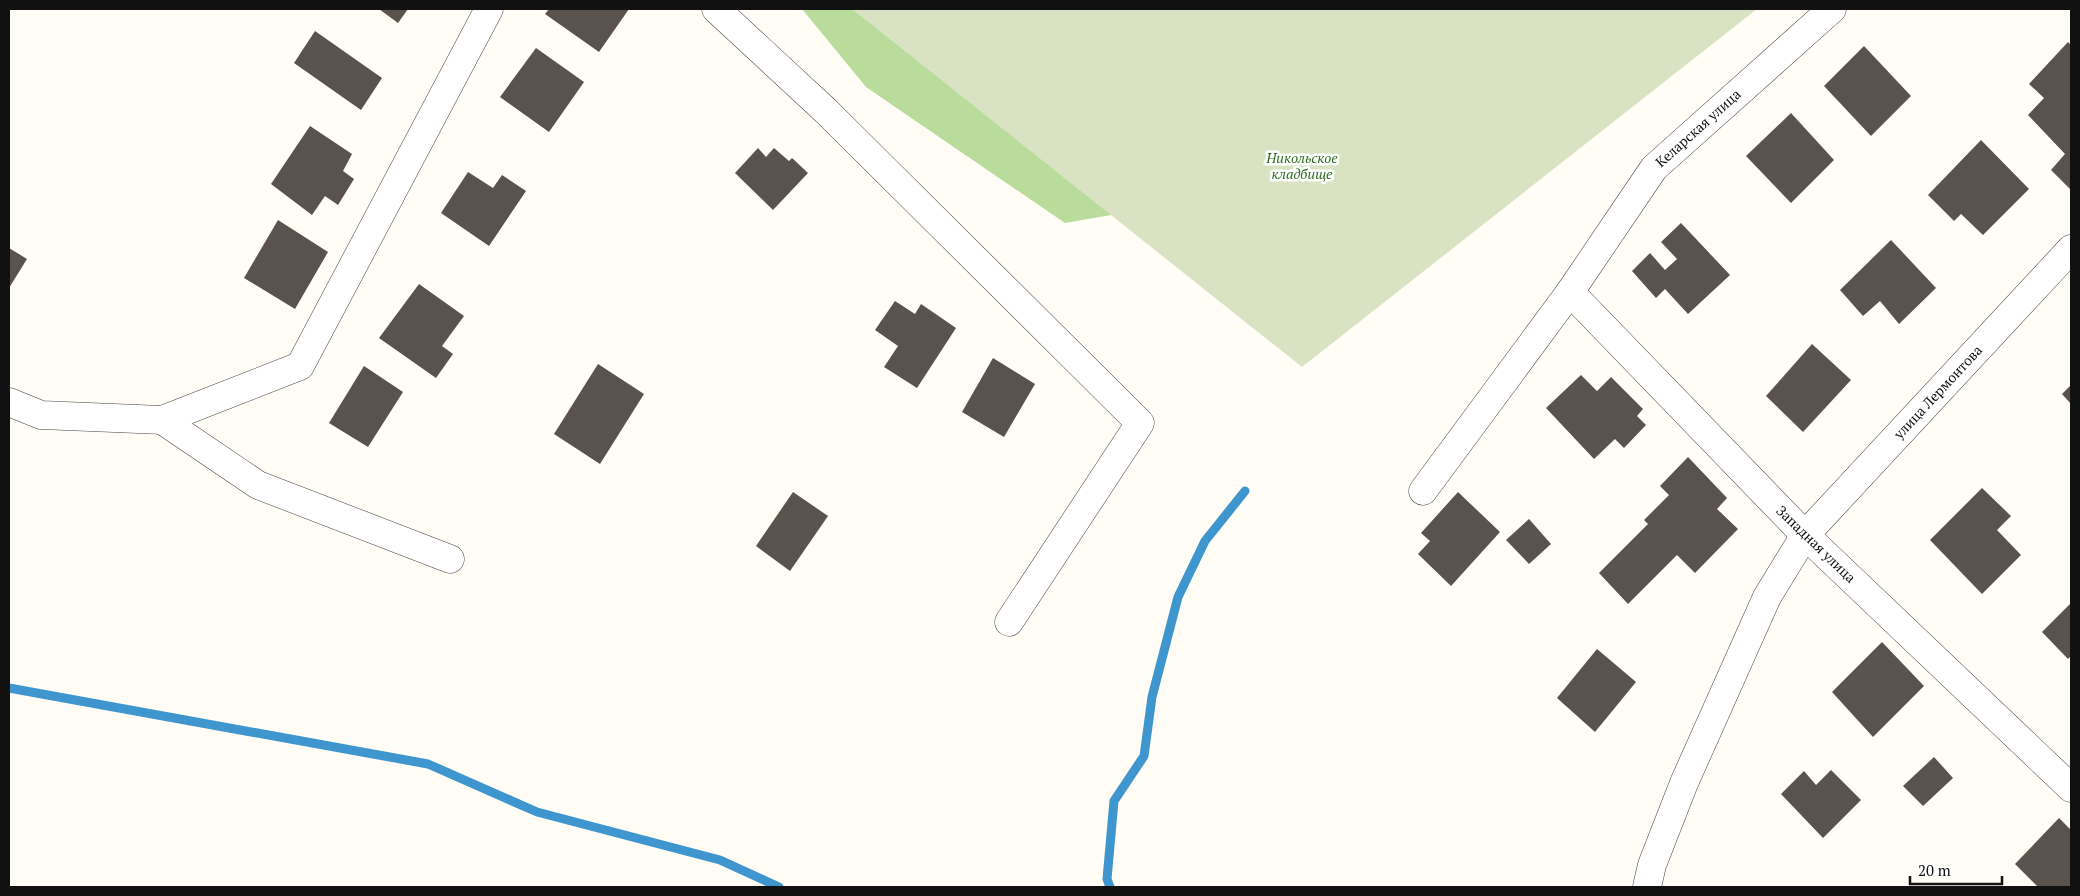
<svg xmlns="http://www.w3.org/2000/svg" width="2080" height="896" font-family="'PT Serif',serif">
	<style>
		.forest { fill: #b9dc9c }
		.cemetery { fill: #d9e3c4 }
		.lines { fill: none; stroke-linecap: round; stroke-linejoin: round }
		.stream { stroke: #3f96cf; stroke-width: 9 }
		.building { fill: #5a524d }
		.minor-casing { stroke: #444; stroke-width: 29 }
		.minor { stroke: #fff; stroke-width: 28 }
		.labels { text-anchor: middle; stroke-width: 5; stroke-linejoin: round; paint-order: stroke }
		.street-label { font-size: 14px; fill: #111; stroke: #fff }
		.park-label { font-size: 14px; font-style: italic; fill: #2f6b1f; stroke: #fff }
	</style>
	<rect width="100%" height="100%" fill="#fffdf5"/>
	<path class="forest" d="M802 9H979L1111 215 1065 223 866 87Z"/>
	<path class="cemetery" d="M852 9H1757L1302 367Z"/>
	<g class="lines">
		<g class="stream">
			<path d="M9 688 428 764 537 812 720 860 779 887"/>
			<path d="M1110 887 1107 879 1114 801 1144 756 1152 697 1178 597 1205 541 1245 491"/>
		</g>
	</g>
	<g class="building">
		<path d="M379 9H408L398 23Z"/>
		<path d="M549 9H629L599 52 545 14Z"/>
		<path d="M315 31 382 78 361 110 294 63Z"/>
		<path d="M2068 42 2071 45V190L2051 170 2065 154 2028 115 2044 98 2029 84Z"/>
		<path d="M1864 46 1911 96 1871 136 1824 86Z"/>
		<path d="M536 48 584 82 549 132 500 97Z"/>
		<path d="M1791 113 1834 160 1791 203 1746 156Z"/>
		<path d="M310 126 352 154 343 171 354 179 338 205 325 196 312 215 271 184Z"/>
		<path d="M1981 140 2029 189 1983 235 1961 214 1954 221 1928 195Z"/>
		<path d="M758 148 766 157 774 148 789 161 792 158 808 173 773 210 735 173Z"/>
		<path d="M468 172 493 188 502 175 526 191 489 246 441 213Z"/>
		<path d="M278 220 328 252 295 309 244 278Z"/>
		<path d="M1681 223 1730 275 1688 314 1665 289 1656 298 1632 271 1650 253 1665 270 1677 259 1661 242Z"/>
		<path d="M1891 240 1936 288 1899 324 1880 301 1863 316 1840 290Z"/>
		<path d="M9 248 27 259 9 288Z"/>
		<path d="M419 284 464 316 442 346 453 354 436 378 379 338Z"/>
		<path d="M895 301 915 314 921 304 956 328 917 388 884 367 898 346 875 330Z"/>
		<path d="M1812 344 1851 380 1803 432 1766 396Z"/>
		<path d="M993 358 1035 384 1004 437 962 412Z"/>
		<path d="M598 364 644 394 600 464 554 434Z"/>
		<path d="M364 366 403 392 368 447 329 423Z"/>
		<path d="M1581 375 1597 391 1611 377 1643 409 1637 416 1646 425 1624 448 1615 439 1594 459 1546 408Z"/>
		<path d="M2071 385V404L2062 394Z"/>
		<path d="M1688 457 1727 498 1717 509 1738 529 1695 573 1677 555 1628 604 1599 573 1648 524 1644 520 1669 495 1660 486Z"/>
		<path d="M1982 488 2011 516 1997 530 2021 555 1982 594 1930 540Z"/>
		<path d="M793 492 828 516 790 571 756 546Z"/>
		<path d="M1458 492 1500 532 1451 586 1418 554 1430 541 1421 533Z"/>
		<path d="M1529 519 1551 544 1529 564 1506 540Z"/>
		<path d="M2071 603V656L2068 659 2042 632Z"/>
		<path d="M1882 642 1924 686 1873 737 1832 692Z"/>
		<path d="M1597 649 1636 682 1595 732 1557 698Z"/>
		<path d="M1934 757 1953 778 1923 806 1903 786Z"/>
		<path d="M1831 770 1861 800 1823 838 1781 794 1804 771 1816 785Z"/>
		<path d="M2059 818 2071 830V884L2069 887H2038L2015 864Z"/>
	</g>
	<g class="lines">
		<g class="minor-casing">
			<g id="minor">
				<path d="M716 9 826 111 1140 423 1009 622"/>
				<path d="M1570 292 1805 535 2071 788"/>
				<path d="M9 402 41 415 162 420 300 366 489 9"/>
				<path d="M162 420 258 485 450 559"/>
				<path d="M1423 491 1570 292 1654 168 1832 9"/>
				<path d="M1647 887 1652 865 1684 783 1767 597 1805 535 2071 249"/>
			</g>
		</g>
		<use href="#minor" class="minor"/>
	</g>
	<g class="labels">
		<g class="street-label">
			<text transform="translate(1698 128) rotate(-42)" y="5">Келарская улица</text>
			<text transform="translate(1938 392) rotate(-47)" y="5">улица Лермонтова</text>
			<text transform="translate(1816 544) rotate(44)" y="5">Западная улица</text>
		</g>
		<g class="park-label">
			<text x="1302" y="163">Никольское<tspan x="1302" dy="16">кладбище</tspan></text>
		</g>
	</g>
	<rect width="2080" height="896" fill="none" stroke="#111111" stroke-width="20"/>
	<path d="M1910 876v8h92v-8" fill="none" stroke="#111111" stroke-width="2.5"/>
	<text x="1918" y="876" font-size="15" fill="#111111" stroke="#ffffff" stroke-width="4" paint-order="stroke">20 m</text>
</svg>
